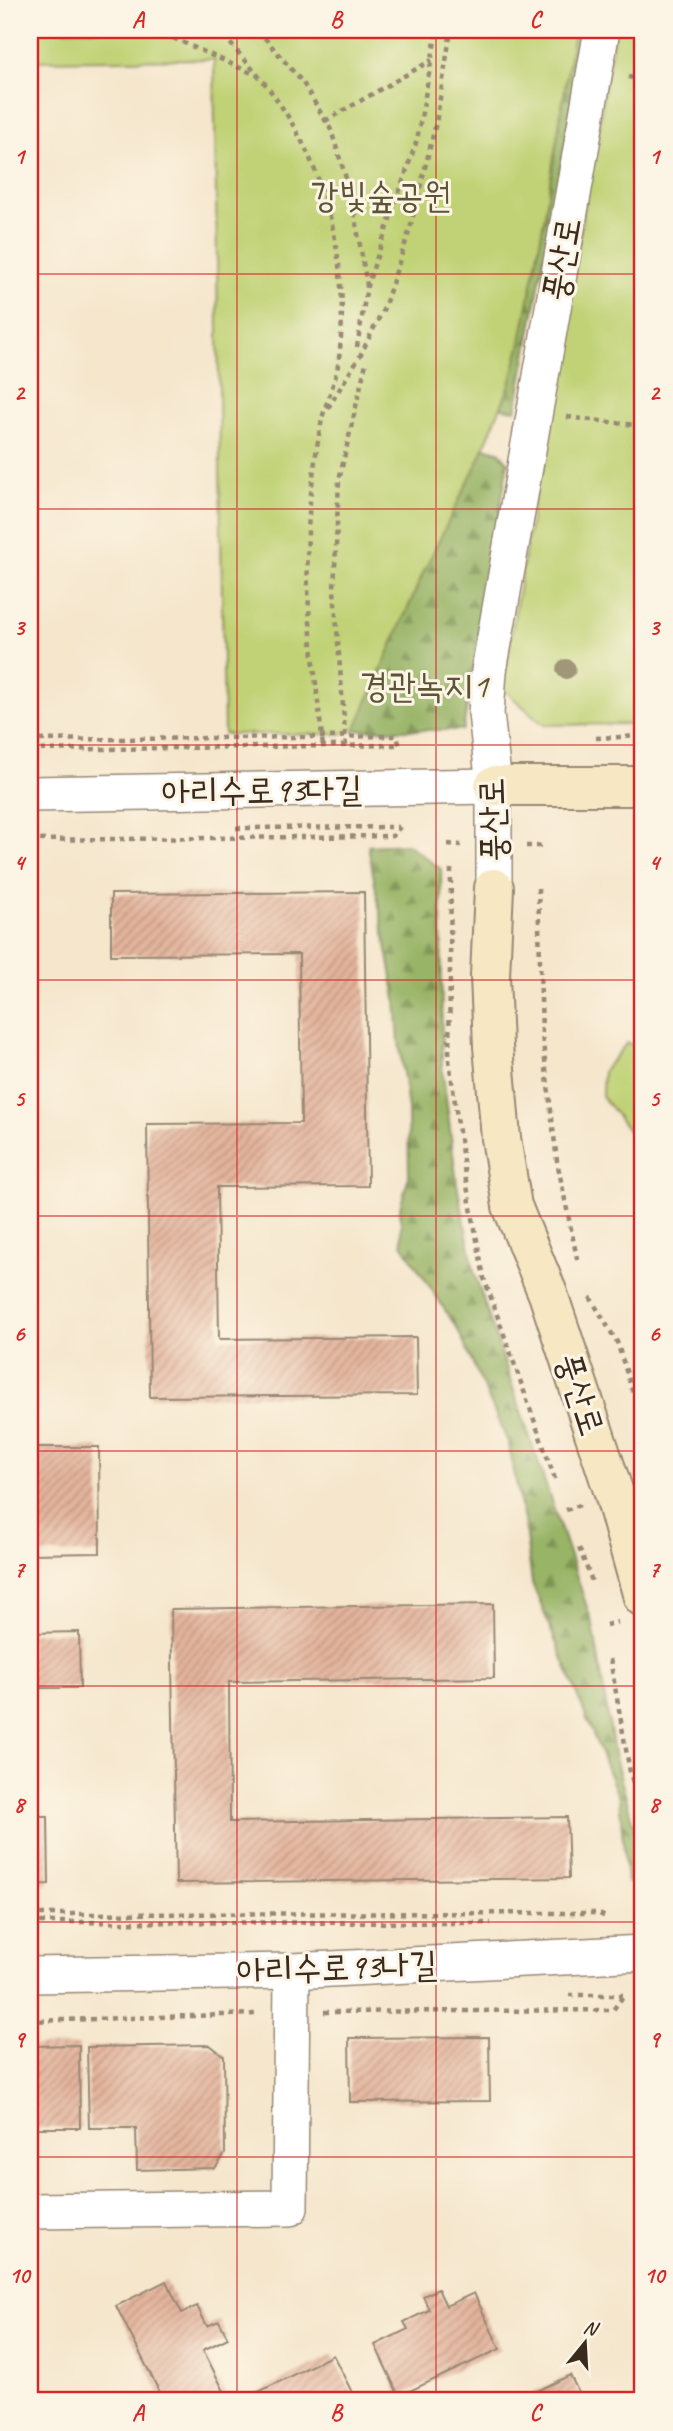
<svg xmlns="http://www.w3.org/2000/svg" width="673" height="2431" font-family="Caveat,'Poor Story',sans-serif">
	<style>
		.forest { fill: url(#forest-firs); stroke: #6a6f42; stroke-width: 2 }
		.green { fill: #c0d275; stroke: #7e7e4a; stroke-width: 2 }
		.building { fill: url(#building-hatch) }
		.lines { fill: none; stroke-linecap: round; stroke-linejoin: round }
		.street-casing { stroke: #988875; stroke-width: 38 }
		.secondary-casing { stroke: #988875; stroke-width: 42 }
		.path { stroke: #988875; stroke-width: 4.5; stroke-dasharray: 5 5; stroke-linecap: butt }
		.street { stroke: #fff; stroke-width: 35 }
		.secondary { stroke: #f7e8c3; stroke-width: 38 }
		.tree { fill: #a19678 }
		.grid { fill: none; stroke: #d62828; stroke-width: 2; stroke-opacity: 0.55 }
		.labels { text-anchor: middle; stroke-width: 6; stroke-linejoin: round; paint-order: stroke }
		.park-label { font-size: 35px; fill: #5c5434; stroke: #fcf5e5 }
		.street-label { font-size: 35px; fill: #3b2a1e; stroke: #fcf5e5 }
		.neatline { fill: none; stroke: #d62828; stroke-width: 2.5 }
		.grid-label { font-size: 23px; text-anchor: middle; font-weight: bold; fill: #d62828 }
	</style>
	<defs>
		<pattern id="forest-firs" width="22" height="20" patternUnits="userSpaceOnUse" patternTransform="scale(1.75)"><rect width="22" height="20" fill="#98b466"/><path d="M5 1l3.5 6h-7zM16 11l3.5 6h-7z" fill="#7d9353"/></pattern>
		<pattern id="building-hatch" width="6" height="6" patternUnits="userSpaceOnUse" patternTransform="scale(1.75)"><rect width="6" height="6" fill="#e4b49c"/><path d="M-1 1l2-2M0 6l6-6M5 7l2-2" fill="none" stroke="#ba937f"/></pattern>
	</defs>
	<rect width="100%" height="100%" fill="#fcf5e5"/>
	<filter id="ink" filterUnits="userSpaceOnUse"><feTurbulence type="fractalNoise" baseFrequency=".0143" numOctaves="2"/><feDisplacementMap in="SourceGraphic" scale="14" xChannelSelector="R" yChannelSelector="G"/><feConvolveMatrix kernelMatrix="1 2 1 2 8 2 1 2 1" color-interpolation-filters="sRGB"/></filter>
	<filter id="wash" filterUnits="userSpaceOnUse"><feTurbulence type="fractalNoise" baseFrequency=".00686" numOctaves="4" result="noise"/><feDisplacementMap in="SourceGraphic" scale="28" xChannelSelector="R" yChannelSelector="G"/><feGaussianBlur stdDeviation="1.57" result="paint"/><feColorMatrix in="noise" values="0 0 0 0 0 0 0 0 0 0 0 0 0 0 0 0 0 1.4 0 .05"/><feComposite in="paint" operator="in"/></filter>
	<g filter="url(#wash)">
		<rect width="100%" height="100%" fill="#f5e6cc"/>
		<g class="forest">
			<path d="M574 30H586L516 410 501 408C518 364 525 319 534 273 550 192 561 111 574 30Z"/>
			<path d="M484 447 498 451 508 462 463 730H355L423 573Z"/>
			<path d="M407 844 441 869 442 1067 457 1184 475 1275 593 1625 615 1758 643 1860V1871L627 1883 619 1798 532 1583 524 1520 508 1442 458 1330 402 1244 400 1208 409 1175 408 1109 399 1042 396 999 368 846Z"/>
		</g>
		<g class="green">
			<path d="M30 30H574L544 220 520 347 510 384 481 455 423 573 355 730 339 734H224L214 59 30 61Z"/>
			<path d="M615 30H643V724L544 725 502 688Z"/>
			<path d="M627 1043 643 1048V1150L602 1096 603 1071Z"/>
		</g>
		<g id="blocks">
			<g class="building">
				<path d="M364 892 368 1186 217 1187 219 1339 416 1337 417 1395 150 1397 147 1124 301 1123 299 954 111 955V894Z"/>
				<path d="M30 1447H99L100 1553 30 1554Z"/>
				<path d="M493 1604 494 1678 229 1682 230 1822 567 1817 569 1878 176 1883 171 1609Z"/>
				<path d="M79 1632 80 1688H30V1633Z"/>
				<path d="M30 1816H48L49 1884 30 1885Z"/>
				<path d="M489 2037 490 2101 350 2102 349 2038Z"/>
				<path d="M79 2045 80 2128H30V2046Z"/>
				<path d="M210 2045 224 2056 225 2154 215 2168 137 2170 136 2128H89L87 2047Z"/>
				<path d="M166 2281 182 2313 197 2306 207 2326 219 2321 228 2338 203 2350 229 2401H164L116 2306Z"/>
				<path d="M438 2289 446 2306 474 2293 500 2349 399 2396 375 2345 408 2329 404 2322 429 2310 423 2296Z"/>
				<path d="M333 2355 356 2400 240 2401Z"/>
				<path d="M570 2375 583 2401H530L527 2396Z"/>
			</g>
		</g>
	</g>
	<g filter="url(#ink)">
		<use href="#blocks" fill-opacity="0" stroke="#988875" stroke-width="2"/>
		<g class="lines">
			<g class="street-casing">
				<g id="street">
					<path d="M30 794 494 786"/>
					<path d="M494 888V786L486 713 489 671 602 30"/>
					<path d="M30 1975 292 1971 643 1953"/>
					<path d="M30 2211 290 2208 292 1971"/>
				</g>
			</g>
			<g class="secondary-casing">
				<g id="secondary">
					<path d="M494 786H643"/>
					<path d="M494 888 490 976 493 1046 501 1138 512 1206 548 1294 614 1493 643 1597"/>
				</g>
			</g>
			<g class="path">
				<path d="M155 30 256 75"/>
				<path d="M216 30 223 35C241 56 261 77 277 100 329 174 350 269 339 358 337 378 327 399 322 419 317 443 314 468 311 493 301 580 314 661 323 747"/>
				<path d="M258 30 303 83 331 130 351 194 367 285"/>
				<path d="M628 77 643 79"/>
				<path d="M325 121 432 60"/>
				<path d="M357 347 367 286 417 140 437 30"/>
				<path d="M328 408 361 354 384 308 410 229 436 123 451 30"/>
				<path d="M567 417 643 426"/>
				<path d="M596 738 643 736"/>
				<path d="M30 740 396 736 400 745 30 750"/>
				<path d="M346 746 334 590 339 480 366 363"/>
				<path d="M236 828 399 827"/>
				<path d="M30 840 393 836 400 827"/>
				<path d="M448 844 461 845"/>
				<path d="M526 846H542"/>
				<path d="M451 869 449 1060 465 1175 484 1278 556 1482"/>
				<path d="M538 888 542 1035 557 1161 578 1263"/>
				<path d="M590 1297 617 1342 643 1425"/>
				<path d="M566 1510 580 1505"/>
				<path d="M579 1548 592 1581"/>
				<path d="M606 1625 618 1622"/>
				<path d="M610 1659 630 1772 643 1820"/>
				<path d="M30 1914 597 1913 608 1918"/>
				<path d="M30 1922 491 1923"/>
				<path d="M569 1995H623"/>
				<path d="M324 2012 613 2010 624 1995"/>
				<path d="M30 2021 256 2014"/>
			</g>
			<use href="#street" class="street"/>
			<use href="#secondary" class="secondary"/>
		</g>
		<circle class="tree" cx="566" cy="669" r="10"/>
	</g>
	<path class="grid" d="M237 30V2401M436 30V2401M30 274H643M30 509H643M30 745H643M30 980H643M30 1216H643M30 1451H643M30 1686H643M30 1922H643M30 2157H643"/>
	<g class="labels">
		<g class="park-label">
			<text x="381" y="207">강빛숲공원</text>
			<text x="424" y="697">경관녹지1</text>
		</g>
		<g class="street-label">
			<text transform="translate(561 259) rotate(-80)" y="12">풍산로</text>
			<text transform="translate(262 790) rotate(-1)" y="12">아리수로93다길</text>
			<text transform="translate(492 820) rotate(-92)" y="12">풍산로</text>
			<text transform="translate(581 1394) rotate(72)" y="12">풍산로</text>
			<text transform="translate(337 1967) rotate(-2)" y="12">아리수로93나길</text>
		</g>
	</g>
	<rect width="673" height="2431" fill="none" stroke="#fcf5e5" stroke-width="77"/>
	<g transform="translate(585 2343) rotate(18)" stroke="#fcf5e5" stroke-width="5" paint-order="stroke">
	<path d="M0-5L12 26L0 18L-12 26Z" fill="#3b2a1e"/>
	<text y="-10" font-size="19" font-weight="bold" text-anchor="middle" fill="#3b2a1e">N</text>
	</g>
	<rect x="38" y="38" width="596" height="2354" class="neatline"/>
	<g class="grid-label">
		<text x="138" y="27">A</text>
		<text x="336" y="27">B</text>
		<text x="535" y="27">C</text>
		<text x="19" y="164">1</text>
		<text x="654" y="164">1</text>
		<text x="19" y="400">2</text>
		<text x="654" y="400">2</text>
		<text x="19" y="635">3</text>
		<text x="654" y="635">3</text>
		<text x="19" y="870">4</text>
		<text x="654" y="870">4</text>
		<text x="19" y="1106">5</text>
		<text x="654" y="1106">5</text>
		<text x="19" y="1341">6</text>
		<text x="654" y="1341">6</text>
		<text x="19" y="1577">7</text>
		<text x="654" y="1577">7</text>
		<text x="19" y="1812">8</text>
		<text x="654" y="1812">8</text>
		<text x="19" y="2047">9</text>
		<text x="654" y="2047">9</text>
		<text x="19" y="2283">10</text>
		<text x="654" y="2283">10</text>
		<text x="138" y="2420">A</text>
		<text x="336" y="2420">B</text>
		<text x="535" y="2420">C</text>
	</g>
</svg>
